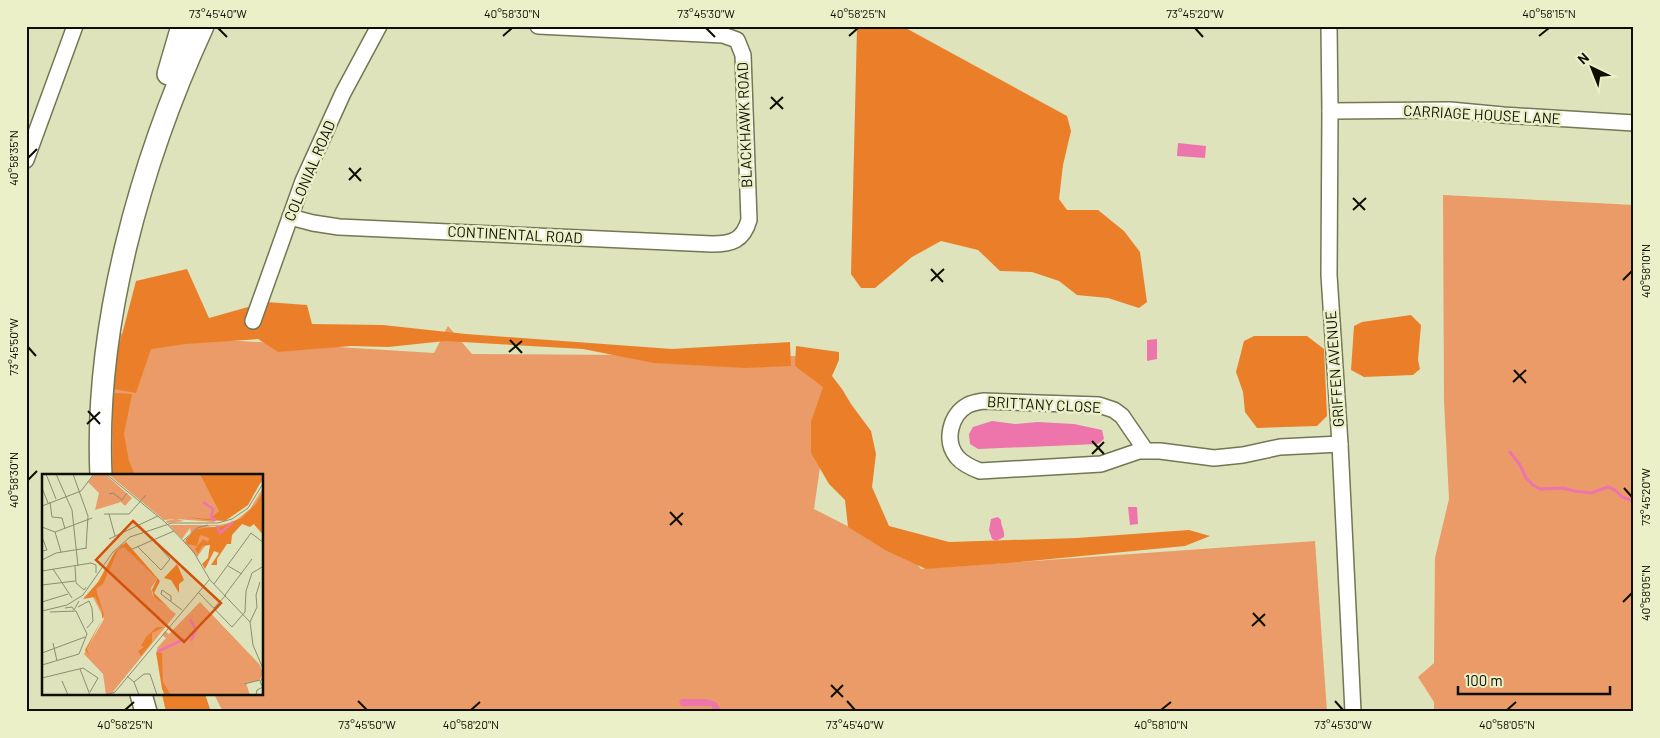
<svg xmlns="http://www.w3.org/2000/svg" width="1660" height="738" font-family="Barlow,sans-serif">
	<style>
		.green { fill: #ea9b67 }
		.forest { fill: #eb7f29 }
		.water { fill: #ee74ac }
		.lines { fill: none; stroke-linecap: round; stroke-linejoin: round }
		.stream { stroke: #ee74ac; stroke-width: 3 }
		.minor-casing { stroke: #737753; stroke-width: 18 }
		.highway-casing { stroke: #737753; stroke-width: 24 }
		.minor { stroke: #fff; stroke-width: 15 }
		.highway { stroke: #fff; stroke-width: 21 }
		.ticks { fill: none; stroke: #0e0f03; stroke-width: 2 }
		.labels { text-anchor: middle; stroke-width: 5; stroke-linejoin: round; paint-order: stroke }
		.street-label { font-size: 15px; fill: #0e0f03; stroke: #ebf0c8 }
		.inset-river { fill: none; stroke: #ee74ac; stroke-width: 2.5 }
		.inset-road { fill: none; stroke: #8b8e71; stroke-width: 1 }
		.view { fill: #d2520b; fill-opacity: 0.15; stroke: #d2520b; stroke-width: 2.5 }
		.inset-edge { fill: none; stroke: #0e0f03; stroke-width: 2.5 }
		.neatline { fill: none; stroke: #0e0f03; stroke-width: 2 }
		.ticks-label { font-size: 12px; text-anchor: middle; fill: #0e0f03 }
	</style>
	<rect width="100%" height="100%" fill="#dee3bb"/>
	<g class="green">
		<path d="M1443 195 1634 205V712H1434V702L1418 677 1434 663 1435 558 1449 499 1444 401Z"/>
		<path d="M448 326 472 354 798 356 832 384 814 509 914 560 921 569 1315 541 1327 712H223L214 694H262V476H113L111 470 114 333 434 353Z"/>
	</g>
	<g class="forest">
		<path d="M862 26H902L1067 116 1071 131 1063 165 1059 199 1067 210H1098L1124 231 1140 252 1147 302 1139 308 1108 298 1077 295 1059 281 1032 272 1000 271 978 250 941 241 912 257 875 288H861L851 274 857 28Z"/>
		<path d="M187 269 209 318 266 302 307 305 312 324 383 325 466 334 672 349 790 342 791 366 745 368 654 363 583 349 445 341 388 347 351 346 278 352 258 339 186 344 151 349 136 393 108 388 136 281Z"/>
		<path d="M1411 315 1421 325 1418 360 1420 369 1413 375 1364 377 1351 370 1354 326 1362 322Z"/>
		<path d="M1254 336H1307L1324 349 1327 416 1317 426 1257 428 1245 412 1243 392 1236 372 1244 341Z"/>
		<path d="M796 346 839 352V360L832 376 842 389 851 404 871 431 876 454 872 487 889 526 949 542 1077 538 1189 530 1210 536 1185 546 1020 562 926 569 887 551 848 527 845 500 829 484 811 453V422L823 387 795 366Z"/>
		<path d="M113 393 132 394 124 434 129 461 135 475H113Z"/>
		<path d="M162 694H205L211 712H166Z"/>
	</g>
	<g class="water">
		<path d="M1178 143 1206 146 1205 158 1177 156Z"/>
		<path d="M1157 339V359L1147 361V340Z"/>
		<path d="M992 421 1015 424 1037 422 1074 424 1102 430 1104 439 1098 444 978 449 970 444 969 434 973 427Z"/>
		<path d="M1128 507H1137L1138 524 1130 525Z"/>
		<path d="M998 517 1001 520C1001 527 1005 530 1004 537L996 541 992 539 989 530 991 519Z"/>
		<path d="M682 699H706L716 702 722 712H716L711 706H681L679 701Z"/>
	</g>
	<g class="lines">
		<path class="stream" d="M1510 452 1520 465 1526 478 1533 485 1540 489 1563 488 1574 491 1591 493 1608 487 1615 490 1622 497 1634 501"/>
		<g class="minor-casing">
			<g id="minor">
				<path d="M1329 26 1330 111 1329 275 1340 444 1353 712"/>
				<path d="M1330 111 1450 110 1503 115 1634 123"/>
				<path d="M26 160 75 26"/>
				<path d="M290 217 313 223 339 227 712 244C731 244 743 241 749 220L743 55 737 40 723 35 538 26"/>
				<path d="M253 321 303 181 343 93 379 26"/>
				<path d="M1146 451 1122 416 1114 410 1099 405 983 401C978 402 972 403 968 405 950 415 944 441 957 457 963 464 972 468 980 471L1101 464 1139 451H1160L1214 458 1243 455 1280 447 1340 444"/>
			</g>
		</g>
		<g class="highway-casing">
			<g id="highway">
				<path d="M168 74 182 26"/>
				<path d="M101 476C94 326 141 161 203 26"/>
				<path d="M141 694 146 712"/>
			</g>
		</g>
		<use href="#minor" class="minor"/>
		<use href="#highway" class="highway"/>
	</g>
	<path class="ticks" d="M218 28 227 37M706 28 715 37M1195 28 1203 37M503 36 512 28M849 36 858 28M1539 36 1549 28M771 97 783 109M770 109 783 97M28 158 37 149M349 168 361 181M349 180 361 168M1353 198 1365 210M1353 210 1366 198M931 269 943 282M1623 280 1632 271M931 281 944 269M510 340 522 353M28 347 36 356M509 352 522 341M1514 370 1526 383M1513 382 1526 370M88 411 100 424M87 424 100 412M1092 441 1104 454M1092 454 1104 442M28 480 37 471M1624 488 1632 497M670 512 682 525M670 525 683 513M1623 602 1632 593M1253 613 1265 626M1252 626 1265 614M831 685 843 697M831 697 843 685M358 701 367 710M847 701 855 710M1335 701 1343 710M125 710 134 702M471 710 480 702M1161 710 1171 702M1507 710 1516 702"/>
	<g class="labels">
		<g class="street-label">
			<text transform="translate(1482 115) rotate(3)" y="5">CARRIAGE HOUSE LANE</text>
			<text transform="translate(745 125) rotate(-92)" y="5">BLACKHAWK ROAD</text>
			<text transform="translate(310 171) rotate(-67)" y="5">COLONIAL ROAD</text>
			<text transform="translate(515 235) rotate(3)" y="5">CONTINENTAL ROAD</text>
			<text transform="translate(1335 369) rotate(-94)" y="5">GRIFFEN AVENUE</text>
			<text transform="translate(1044 405) rotate(3)" y="5">BRITTANY CLOSE</text>
		</g>
	</g>
	<g transform="translate(42 474)">
		<rect width="221" height="221" fill="#dee3bb"/>
		<path d="M53 0H63L90 24 83 32 79 28 53 36 57 19 46 8ZM66 0H221L222 6 172 48 134 45 142 47 125 49 124 47 133 45 122 46ZM221 14V61L204 41 208 36 199 44 192 48 180 52H164L177 54 171 62 170 70 166 68 155 83 142 68 149 60 148 54 140 65 127 51H177L192 48 208 35ZM80 70 115 105 109 114 111 122 134 140 70 219 64 221 61 200 42 180 62 145 49 119 66 99 73 77ZM158 128 218 191 221 200 217 207 204 209 208 221H122L115 174 124 164 120 161 123 157 127 160Z" fill="#ea9b67"/>
		<path d="M158 0H221V4L206 31 183 47 164 46 144 43 167 45 177 37ZM221 17V60L212 50 208 53 200 50 190 61 189 70H185L175 85V91H169L177 79 172 77 163 95 160 90 166 84 168 71 160 72 156 80 153 75 161 65 166 68 167 64 158 61 155 72 145 70 144 65 155 55 180 52 199 44 214 30ZM84 68 118 107 112 119 128 135 112 123 110 116 115 105 82 73 76 76 61 110 54 115 62 141 45 175 47 181 43 176 60 145V137L53 123 41 125 56 108 72 79ZM135 90 142 106 137 110V119L129 106 122 104ZM122 153 110 159V168L99 182 96 177 102 173 99 172 104 163 115 153ZM114 178 120 179 121 208 129 221H123L120 215Z" fill="#eb7f29"/>
		<path class="inset-river" d="M161 28 171 35 169 44 174 46M175 52 178 59 191 48M148 145 154 156 149 167M115 178 142 165"/>
		<path class="inset-road" d="M4 0 14 25M14 0 30 36 36 92M31 0 46 42 44 74M64 0 123 48 151 77 168 106 208 148 211 171 222 197M0 14 6 29M67 20 71 19 80 26 85 19M8 28 10 43 20 44 23 55M0 32 39 17 52 0M62 40H87L104 21M67 40 73 62M0 53 13 58 50 44M13 58 19 78M0 63 5 76 0 77M67 65 116 42M141 67 155 54 166 51M95 72 119 96 128 85 111 66M88 76 132 57M0 86 14 79 45 74M33 92 34 109 42 116 44 113M186 92 200 100M11 95 30 124M0 97 49 89 54 91V99M172 110 209 59 222 69M0 111 33 107M156 118 190 153 203 138 204 117 210 99 222 92M183 121 210 85M129 127V122L120 116 119 120 140 136M0 128 26 120M36 133 47 127 50 134 51 147 45 154M23 134 30 133 32 136 37 127M172 134 184 121M0 137 25 131 41 121 71 78 88 63 130 49H176L190 45 206 34 222 8M208 148 215 133 214 121 218 108M11 169 15 187M0 179 43 163M0 191 37 180 45 160 34 137 8 138M41 194 56 204 48 218M38 195 48 221M85 202 92 208 97 221M0 204 41 194M20 207 26 221M92 208 102 200H108L115 221M202 210 218 206M65 221 73 218 167 106M214 221 215 216 221 213 218 208 222 201"/>
		<path class="view" d="M91 47 179 129 142 168 54 86Z"/>
		<rect width="221" height="221" class="inset-edge"/>
	</g>
	<rect width="1660" height="738" fill="none" stroke="#ebf0c8" stroke-width="55"/>
	<g transform="translate(1592 68) rotate(317)" stroke="#ebf0c8" stroke-width="4" paint-order="stroke">
	<path d="M0-4L9 19L0 12L-9 19Z" fill="#0e0f03"/>
	<text y="-8" font-size="14" font-weight="bold" text-anchor="middle" fill="#0e0f03">N</text>
	</g>
	<path d="M1458 686v8h152v-8" fill="none" stroke="#0e0f03" stroke-width="2.5"/>
	<text x="1465" y="686" font-size="15" fill="#0e0f03" stroke="#ebf0c8" stroke-width="4" paint-order="stroke">100 m</text>
	<rect x="28" y="28" width="1604" height="682" class="neatline"/>
	<g class="ticks-label">
		<text x="218" y="18">73°45'40"W</text>
		<text x="512" y="18">40°58'30"N</text>
		<text x="706" y="18">73°45'30"W</text>
		<text x="858" y="18">40°58'25"N</text>
		<text x="1195" y="18">73°45'20"W</text>
		<text x="1549" y="18">40°58'15"N</text>
		<text transform="translate(14 158) rotate(-90)" y="4">40°58'35"N</text>
		<text transform="translate(1646 271) rotate(-90)" y="4">40°58'10"N</text>
		<text transform="translate(14 347) rotate(-90)" y="4">73°45'50"W</text>
		<text transform="translate(14 480) rotate(-90)" y="4">40°58'30"N</text>
		<text transform="translate(1646 497) rotate(-90)" y="4">73°45'20"W</text>
		<text transform="translate(1646 593) rotate(-90)" y="4">40°58'05"N</text>
		<text x="125" y="729">40°58'25"N</text>
		<text x="367" y="729">73°45'50"W</text>
		<text x="471" y="729">40°58'20"N</text>
		<text x="855" y="729">73°45'40"W</text>
		<text x="1161" y="729">40°58'10"N</text>
		<text x="1343" y="729">73°45'30"W</text>
		<text x="1507" y="729">40°58'05"N</text>
	</g>
</svg>
